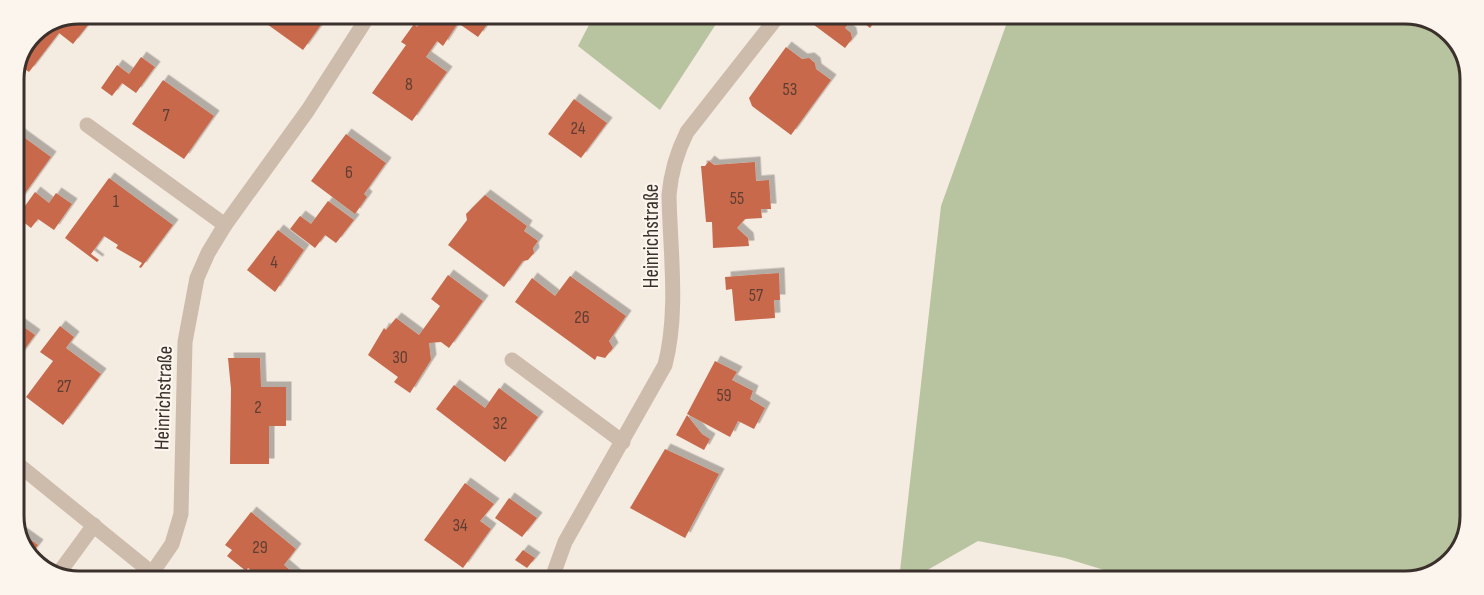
<svg xmlns="http://www.w3.org/2000/svg" width="1484" height="595" font-family="'Sofia Sans Condensed',sans-serif">
	<style>
		.green { fill: #b8c4a0 }
		.building { fill: #c8694b; filter: url(#shadow) }
		.lines { fill: none; stroke-linecap: round; stroke-linejoin: round }
		.minor { stroke: #cdbbac; stroke-width: 15 }
		.labels { text-anchor: middle; stroke-width: 4.5; stroke-linejoin: round; paint-order: stroke }
		.number-label { font-size: 18px; fill: #5e3e33 }
		.street-label { font-size: 21px; fill: #3b302b; stroke: #fbf5ee }
		.rim { fill: none; stroke: #3b302b; stroke-width: 3 }
	</style>
	<defs>
		<filter id="shadow"><feDropShadow dx="5.5" dy="-5.5" stdDeviation="0" flood-color="#0004"/></filter>
	</defs>
	<rect width="100%" height="100%" fill="#f4ebe1"/>
	<g class="green">
		<path d="M587 15 702 16 716 24 660 110 578 46 592 19Z"/>
		<path d="M1009 17 1430 18 1457 39 1470 74 1466 541 1442 570 1406 581H1140L1065 558 978 541 910 580H899L941 206Z"/>
	</g>
	<g class="building">
		<path d="M253 14H327L328 15 303 50Z"/>
		<path d="M75 15 88 25 73 44 59 33 29 72 18 64 33 32Z"/>
		<path d="M426 15H494L478 37 458 23 443 46 437 41 426 57 447 72 412 121 372 93 406 45 401 42 414 24 417 27Z"/>
		<path d="M821 16H854L845 28 851 33 852 39 845 48 814 25Z"/>
		<path d="M855 16H879L870 28Z"/>
		<path d="M786 47 802 59 809 58 815 63 816 69 831 80 791 135 752 106 749 98Z"/>
		<path d="M141 57 155 67 136 93 122 83 112 96 101 88 117 65 129 74Z"/>
		<path d="M163 80 214 116 184 159 132 124Z"/>
		<path d="M574 99 607 123 581 158 548 134Z"/>
		<path d="M14 130 51 157 18 203 14 200Z"/>
		<path d="M346 134 386 163 364 194 367 197 355 214 311 181Z"/>
		<path d="M709 161 714 165 755 162 756 181 769 180 771 209H761L762 218 745 219 737 228 748 238 749 246 713 248 712 222H706L701 166H705Z"/>
		<path d="M109 178 173 225 141 268 139 267 142 263 116 248 118 245 104 236 91 254 99 260 97 262 65 238Z"/>
		<path d="M35 192 49 203 56 193 72 204 54 230 38 219 31 228 17 217Z"/>
		<path d="M485 195 527 226 524 231 538 241 533 248 534 253 528 260 523 261 504 287 448 245 467 220 466 214Z"/>
		<path d="M328 201 354 220 336 243 325 235 315 248 290 229 300 216 311 224Z"/>
		<path d="M278 230 304 250 275 292 247 270Z"/>
		<path d="M779 273 780 300H774L775 318 735 321 732 289 726 290 725 277Z"/>
		<path d="M448 275 483 301 449 348 441 342 429 343 431 360 410 393 394 382 398 377 368 355 384 328 386 330 396 318 419 335 440 306 431 299Z"/>
		<path d="M570 276 626 316 609 341 613 348 605 358 597 356 595 360 515 302 532 278 555 296Z"/>
		<path d="M14 320 35 335 14 364Z"/>
		<path d="M60 326 74 337 66 348 101 374 63 425 26 397 53 361 40 352Z"/>
		<path d="M228 358H260L261 387H286V426H269V464H230L231 389Z"/>
		<path d="M715 361 737 372 732 380 753 391 750 399 765 408 754 429 738 421 730 437 687 414Z"/>
		<path d="M454 385 485 408 499 388 538 417 505 462 436 409Z"/>
		<path d="M687 415 702 434 710 439 704 450 676 435Z"/>
		<path d="M665 449 719 474 685 538 630 508Z"/>
		<path d="M465 483 494 504 480 521 491 529 463 568 424 540Z"/>
		<path d="M509 498 537 518 522 537 495 518Z"/>
		<path d="M251 512 296 549 284 565 299 578 259 577 248 568 246 571 227 556 232 550 225 545Z"/>
		<path d="M17 530 38 545 29 557 27 556Z"/>
		<path d="M523 550 535 558 527 568 515 560Z"/>
	</g>
	<g class="lines">
		<g class="minor">
			<path d="M87 125 225 225"/>
			<path d="M512 360 623 442"/>
			<path d="M14 461 157 577"/>
			<path d="M152 573 172 544 181 514 185 342 197 278 208 253 225 225 308 110 369 15"/>
			<path d="M56 577 94 525"/>
			<path d="M552 578 565 542 665 365C679 311 670 251 669 195 671 172 677 152 687 132L778 16"/>
		</g>
	</g>
	<g class="labels">
		<g class="number-label">
			<text x="409" y="90">8</text>
			<text x="790" y="95">53</text>
			<text x="166" y="121">7</text>
			<text x="578" y="134">24</text>
			<text x="349" y="178">6</text>
			<text x="737" y="204">55</text>
			<text x="116" y="207">1</text>
			<text x="274" y="268">4</text>
			<text x="756" y="301">57</text>
			<text x="582" y="323">26</text>
			<text x="400" y="363">30</text>
			<text x="64" y="392">27</text>
			<text x="724" y="401">59</text>
			<text x="258" y="413">2</text>
			<text x="500" y="429">32</text>
			<text x="460" y="531">34</text>
			<text x="260" y="553">29</text>
		</g>
		<g class="street-label">
			<text transform="translate(651 236) rotate(-90)" y="7">Heinrichstraße</text>
			<text transform="translate(163 398) rotate(-88)" y="7">Heinrichstraße</text>
		</g>
	</g>
	<path d="M0 0H1484V595H0ZM79 24H1405A55 55 0 0 1 1460 79V516A55 55 0 0 1 1405 571H79A55 55 0 0 1 24 516V79A55 55 0 0 1 79 24Z" fill="#fbf5ee" fill-rule="evenodd"/>
	<path class="rim" d="M79 24H1405A55 55 0 0 1 1460 79V516A55 55 0 0 1 1405 571H79A55 55 0 0 1 24 516V79A55 55 0 0 1 79 24Z"/>
</svg>
